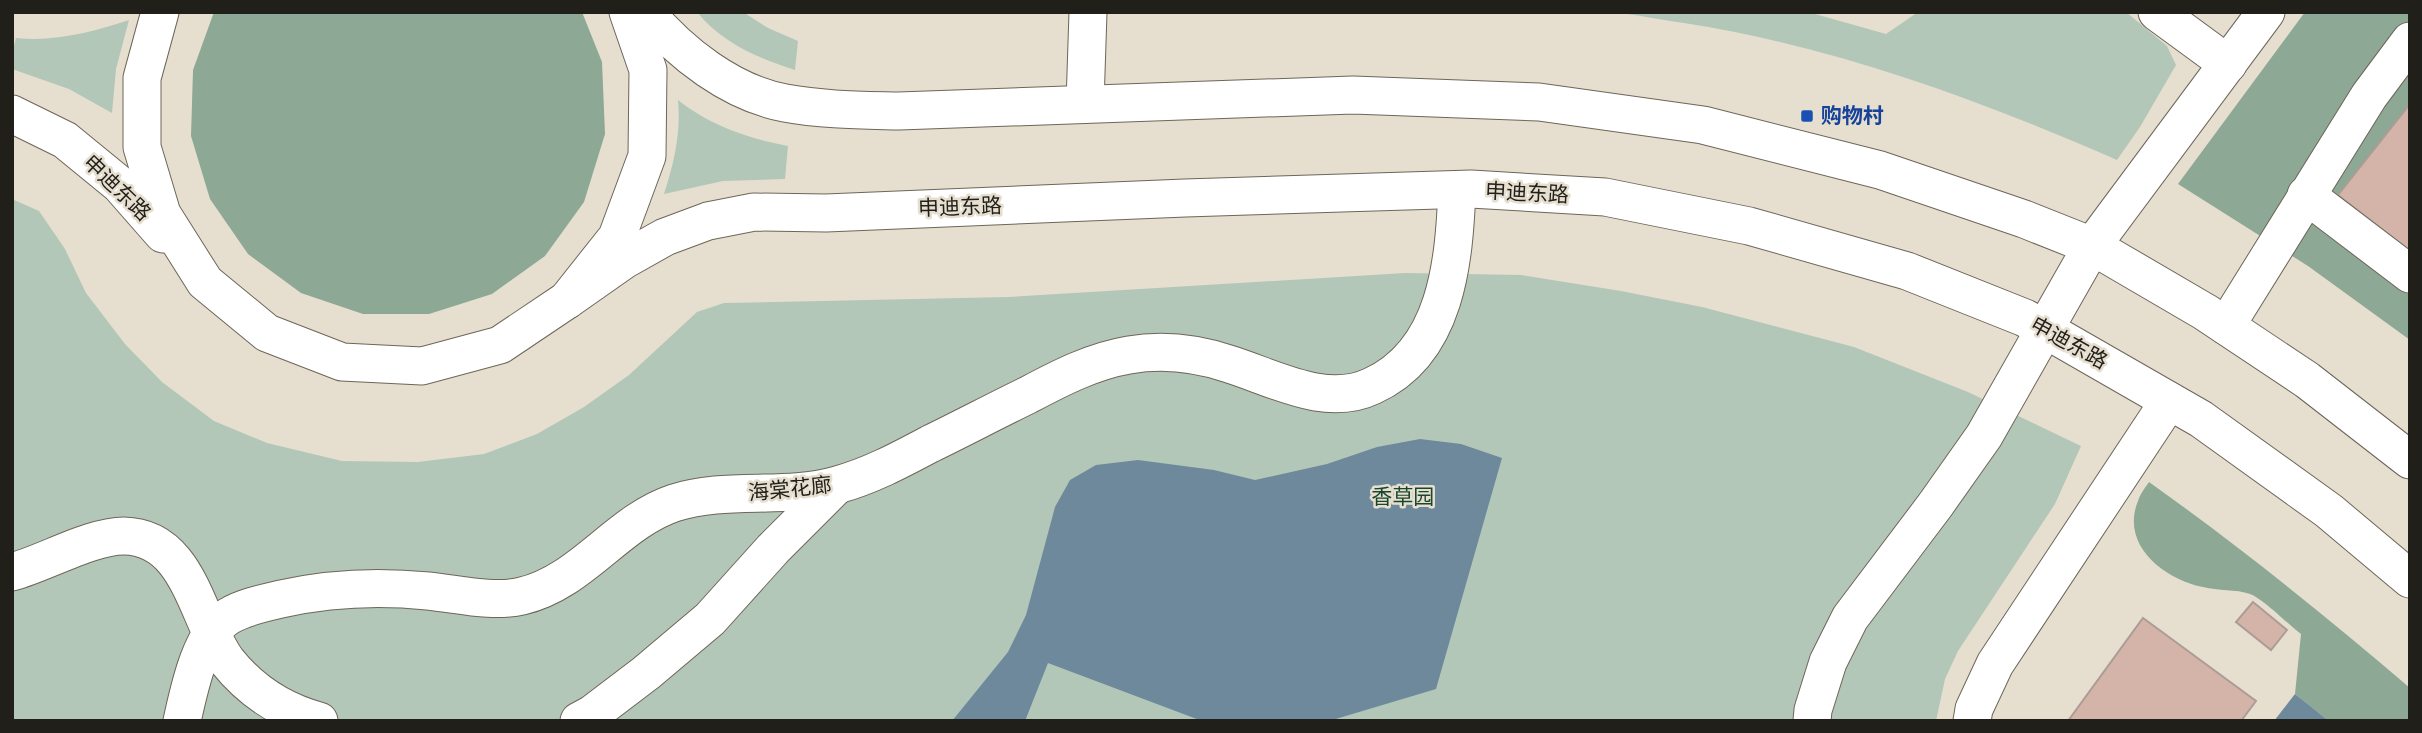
<svg xmlns="http://www.w3.org/2000/svg" width="2422" height="733" font-family="Poppins,'Noto Sans SC',sans-serif">
	<style>
		.green { fill: #b2c7b8 }
		.forest { fill: #8da894 }
		.water { fill: #6e899b }
		.building { fill: #d4b4a8; stroke: #ac9c96; stroke-width: 2 }
		.lines { fill: none; stroke-linecap: round; stroke-linejoin: round }
		.minor-casing { stroke: #6d6659; stroke-width: 39 }
		.minor { stroke: #fff; stroke-width: 37 }
		.transit-dot { fill: #1a4fb4; stroke: #e6dfd0; stroke-width: 2.5 }
		.labels { text-anchor: middle; stroke-width: 5; stroke-linejoin: round; paint-order: stroke }
		.transit-label { font-size: 21px; font-weight: bold; fill: #164399; stroke: #e6dfd0; text-anchor: start }
		.street-label { font-size: 21px; fill: #211f19; stroke: #e6dfd0 }
		.park-label { font-size: 21px; fill: #18472b; stroke: #e6dfd0 }
	</style>
	<rect width="100%" height="100%" fill="#e6dfd0"/>
	<g class="green">
		<path d="M697 12H743L768 28 798 41 795 70C758 58 722 43 697 12Z"/>
		<path d="M1610 12H1808L1886 34 1918 12H2126L2167 46 2176 65 2140 127 2117 160C1977 99 1836 47 1684 23 1660 20 1635 14 1610 12Z"/>
		<path d="M129 20 116 69 112 113 69 89 12 69V54L16 38C56 42 92 32 129 20Z"/>
		<path d="M678 100C711 126 747 138 788 146L785 179 723 181 664 194C674 163 681 134 678 100Z"/>
		<path d="M12 199 39 211 65 249 86 293 125 344 162 382 214 421 267 443 342 461 418 462 484 454 537 434 584 407 629 375 697 312 724 303 1008 297 1405 273 1521 275 1621 291 1702 307 1854 347 1968 392 2081 446 2055 504 1958 651 1945 679 1936 721H12Z"/>
	</g>
	<g class="forest">
		<path d="M214 12H582L602 62 605 134 584 202 545 256 492 294 429 314H363L301 293 248 254 210 199 191 136 193 70Z"/>
		<path d="M2305 12H2410V104L2339 195 2410 251V340L2308 266 2178 184Z"/>
		<path d="M2149 482C2239 546 2326 616 2410 688V721H2329L2295 694 2301 634C2289 625 2262 598 2250 594 2236 589 2218 591 2203 587 2164 579 2120 545 2138 501 2140 494 2145 488 2149 482Z"/>
	</g>
	<g class="water">
		<path d="M1420 439 1461 444 1502 458 1436 689 1329 721H1202L1048 663 1025 721H952L1008 652 1026 615 1055 507 1070 480 1096 465 1138 460 1214 470 1255 480 1327 464 1377 447Z"/>
		<path d="M2295 694 2329 721H2274Z"/>
	</g>
	<g class="building">
		<path d="M2410 104V251L2338 195Z"/>
		<path d="M2253 602 2287 630 2271 650 2236 622Z"/>
		<path d="M2143 618 2256 701 2241 721H2068Z"/>
	</g>
	<g class="lines">
		<g class="minor-casing">
			<g id="minor">
				<path d="M160 12 142 78V147L162 214 205 282 267 333 342 362 422 366 500 345 567 300 617 237 647 156 648 70 628 12"/>
				<path d="M646 12C680 53 731 93 785 103 823 110 860 110 899 111L1353 95 1539 102 1703 125 1880 170 2024 219 2092 246 2205 312 2307 380 2410 460"/>
				<path d="M2157 12 2228 64"/>
				<path d="M1085 104 1088 12"/>
				<path d="M12 114 65 140 120 185 163 234"/>
				<path d="M2306 195 2410 274"/>
				<path d="M567 300 624 260 665 237 708 221 754 212 826 213 1185 198 1471 189 1605 197 1749 226 1907 271 2025 318 2201 419 2329 511 2410 579"/>
				<path d="M2226 326 2369 96 2410 41"/>
				<path d="M12 572C45 563 91 536 124 536 190 537 196 619 227 661 251 691 282 711 319 721"/>
				<path d="M182 721C189 690 200 633 229 616 244 607 264 603 281 599 330 588 378 586 428 591 458 594 493 603 522 596 582 582 617 522 674 503 726 486 784 500 837 485 870 476 900 460 930 444 963 428 995 411 1028 395 1060 378 1093 361 1129 355 1164 349 1196 353 1229 364 1274 378 1326 408 1372 386 1447 352 1454 261 1457 190"/>
				<path d="M579 721 592 714 646 673 710 619 773 549 836 486"/>
				<path d="M1812 721 1813 710 1828 662 1850 618 1936 504 1984 436 2092 246 2266 12"/>
				<path d="M1972 721 1974 709 1995 664 2169 401"/>
			</g>
		</g>
		<use href="#minor" class="minor"/>
	</g>
	<rect class="transit-dot" x="1800" y="109" width="14" height="14" rx="3.5"/>
	<g class="labels">
		<g class="transit-label">
			<text x="1821" y="123">购物村</text>
		</g>
		<g class="street-label">
			<text transform="translate(117 188) rotate(44)" y="7">申迪东路</text>
			<text transform="translate(1527 193) rotate(3)" y="7">申迪东路</text>
			<text transform="translate(960 207) rotate(-2)" y="7">申迪东路</text>
			<text transform="translate(2069 343) rotate(29)" y="7">申迪东路</text>
			<text transform="translate(790 489) rotate(-6)" y="7">海棠花廊</text>
		</g>
		<g class="park-label">
			<text x="1403" y="504">香草园</text>
		</g>
	</g>
	<rect width="2422" height="733" fill="none" stroke="#211f19" stroke-width="28"/>
</svg>
